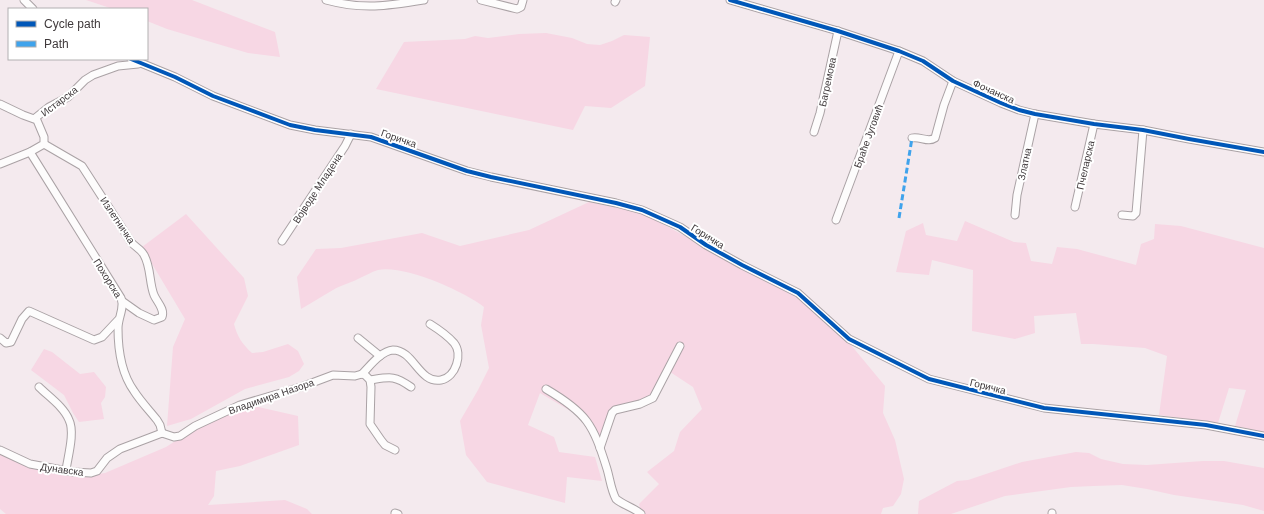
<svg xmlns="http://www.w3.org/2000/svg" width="1264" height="514" font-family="Arial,sans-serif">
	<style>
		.green { fill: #f7d7e4 }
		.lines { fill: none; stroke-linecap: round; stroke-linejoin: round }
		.minor-casing { stroke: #aaa2a5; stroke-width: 9 }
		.minor { stroke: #fdfcfc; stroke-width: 7 }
		.quiet { stroke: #3fa3ec; stroke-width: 3; stroke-dasharray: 6 3; stroke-linecap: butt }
		.cycleway-casing { stroke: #fff; stroke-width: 6 }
		.cycleway { stroke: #0057b8; stroke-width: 4 }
		.labels { text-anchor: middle; stroke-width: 4; stroke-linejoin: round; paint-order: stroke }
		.street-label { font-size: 10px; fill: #3f393b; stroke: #fff }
	</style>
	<rect width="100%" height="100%" fill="#f4eaee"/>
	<g class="green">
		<path d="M86 0H192L275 32 280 57 248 53 167 29 147 21V9H113Z"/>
		<path d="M546 33 572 38 587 44 600 45 612 41 624 35 650 37 645 86 611 108 585 106 573 130 376 89 404 42 465 39 475 36 488 38 519 34Z"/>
		<path d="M589 202 642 213 709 249 786 288 846 339 885 386 883 413 895 440 904 479 901 494 893 506 883 508 881 514H641L639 504 659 484 647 472 674 451 680 432 702 409 693 387 664 368 651 397 611 411 599 440 579 416 540 393 528 425 554 437 559 452 595 457 602 481 567 477 565 503 487 482 466 455 460 421 478 390 489 368 481 325 484 307C463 291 405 265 378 270 371 272 365 276 358 279 350 283 341 285 333 290 322 296 312 303 301 309L297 277 316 249 341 248 422 233 460 246 529 230Z"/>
		<path d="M186 214 244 278 248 296 234 324C237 336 242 344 252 353L263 352 288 344 298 351 304 364 299 371 289 377 245 389 191 419 167 426 173 347 185 319 142 247Z"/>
		<path d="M965 221 1014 242 1026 243 1031 261 1052 264 1057 247 1077 249 1136 265 1141 244 1154 239 1155 224 1181 226 1264 248V432L1235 426 1246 390 1229 388 1218 423 1159 415 1167 356 1145 348 1093 344H1081L1076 313 1034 316 1035 333 1015 339 972 331 973 270 932 260 929 275 896 272 906 231 923 223 926 235 957 241Z"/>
		<path d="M44 349 52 352 80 374 94 372 106 387 105 397 101 403 104 419 79 422 73 413 64 395 31 370Z"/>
		<path d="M250 405 298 416 299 445 240 466 216 471 214 496 208 505 285 500 307 509 312 514H6L0 509V452L27 467 67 474 91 475 105 473 166 447 191 431Z"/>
		<path d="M1076 452 1089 453 1101 459 1123 464 1147 465 1203 461H1224L1264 468V511L1243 505 1174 495 1147 489 1122 485 1094 486 1071 487 1005 496 951 514H918L919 501 957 481 968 480 1022 462Z"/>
	</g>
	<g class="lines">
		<g class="minor-casing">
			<g id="minor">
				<path d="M24 0 33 9"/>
				<path d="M326 0C363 10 387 6 424 0"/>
				<path d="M481 0 517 9 521 7 523 0"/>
				<path d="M730 0 838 31 899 51 923 61 953 81 1001 103 1019 110 1035 114 1094 124 1143 130 1189 139 1264 152"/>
				<path d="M615 2 616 0"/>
				<path d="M131 59 175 77 213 96 290 125 315 130 371 137 467 171 491 177 616 203 642 210 680 227 706 245 742 265 798 293 849 339 929 379 1044 408 1206 425 1264 436"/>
				<path d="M0 104 23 115 34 119 49 107 68 97 85 80 93 75 118 66 138 64"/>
				<path d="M814 132 820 113 838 31"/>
				<path d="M912 138C920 136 928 143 935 138L944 105 953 81"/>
				<path d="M44 144 82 166 131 242C135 247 141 249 144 255 151 267 149 282 154 295 157 302 165 309 162 317L154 320 139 313 122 301"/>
				<path d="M30 152 121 298C125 307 118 318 118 328 118 350 121 373 134 391 141 402 150 411 157 420L160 425 162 433"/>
				<path d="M0 164 30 152 44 144V137L36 118"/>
				<path d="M1075 207 1094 124"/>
				<path d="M1015 215 1017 195 1035 114"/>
				<path d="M1122 215 1133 216 1136 213 1143 130"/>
				<path d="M836 220 899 51"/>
				<path d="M282 241 345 146 351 134"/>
				<path d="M0 338 6 343 11 342 22 319 29 311 94 340 102 337 118 320"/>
				<path d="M358 338 380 356"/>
				<path d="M362 374C370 366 381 351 393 350 414 350 419 384 441 380 456 377 463 354 454 343 447 335 438 329 430 324"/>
				<path d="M370 380C390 377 394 375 411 387"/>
				<path d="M39 387C49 397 64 407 69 420 75 432 68 456 66 470"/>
				<path d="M546 389C587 413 593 424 607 469 610 479 611 490 616 499 623 505 633 507 641 514"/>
				<path d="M162 433 174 437 180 436 195 426 240 405 301 387 333 375 355 376 362 374 365 375 370 380 371 387 370 424 381 440 385 445 395 450"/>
				<path d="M600 448 612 413 615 410 640 404 653 398 680 346"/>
				<path d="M0 450 30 464 73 472 91 473 97 471 107 458 120 449 162 433"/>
				<path d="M395 513 398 514"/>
				<path d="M1052 514V513"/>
			</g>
		</g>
		<use href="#minor" class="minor"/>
		<path class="quiet" d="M899 218 912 138"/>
		<g class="cycleway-casing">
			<g id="cycleway">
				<path d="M730 0 838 31 899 51 923 61 953 81 1001 103 1019 110 1035 114 1094 124 1143 130 1189 139 1264 152"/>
				<path d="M131 59 175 77 213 96 290 125 315 130 371 137 467 171 491 177 616 203 642 210 680 227 706 245 742 265 798 293 849 339 929 379 1044 408 1206 425 1264 436"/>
			</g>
		</g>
		<use href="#cycleway" class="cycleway"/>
	</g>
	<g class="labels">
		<g class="street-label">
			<text transform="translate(827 82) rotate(-78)" y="4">Багремова</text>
			<text transform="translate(994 91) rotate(24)" y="4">Фочанска</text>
			<text transform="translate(59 101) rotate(-37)" y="4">Истарска</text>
			<text transform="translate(868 136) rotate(-70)" y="4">Браће Југовић</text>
			<text transform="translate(399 138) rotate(19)" y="4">Горичка</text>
			<text transform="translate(1024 164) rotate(-78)" y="4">Златна</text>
			<text transform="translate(1085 165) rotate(-77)" y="4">Пчеларска</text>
			<text transform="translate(317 188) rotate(-57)" y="4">Војводе Младена</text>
			<text transform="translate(118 220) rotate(56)" y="4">Излетничка</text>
			<text transform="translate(708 236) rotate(32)" y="4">Горичка</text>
			<text transform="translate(108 278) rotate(58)" y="4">Похорска</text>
			<text transform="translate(988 386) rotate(14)" y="4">Горичка</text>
			<text transform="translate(271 396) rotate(-19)" y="4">Владимира Назора</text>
			<text transform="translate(62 469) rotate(8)" y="4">Дунавска</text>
		</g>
	</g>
	<rect x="8" y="8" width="140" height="52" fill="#ffffff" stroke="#b2b0b1"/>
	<rect x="16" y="21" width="20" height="6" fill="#0057b8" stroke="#b2b0b1"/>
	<text x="44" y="28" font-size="12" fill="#3f393b">Cycle path</text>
	<rect x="16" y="41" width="20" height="6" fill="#3fa3ec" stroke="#b2b0b1"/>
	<text x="44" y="48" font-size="12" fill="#3f393b">Path</text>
</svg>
